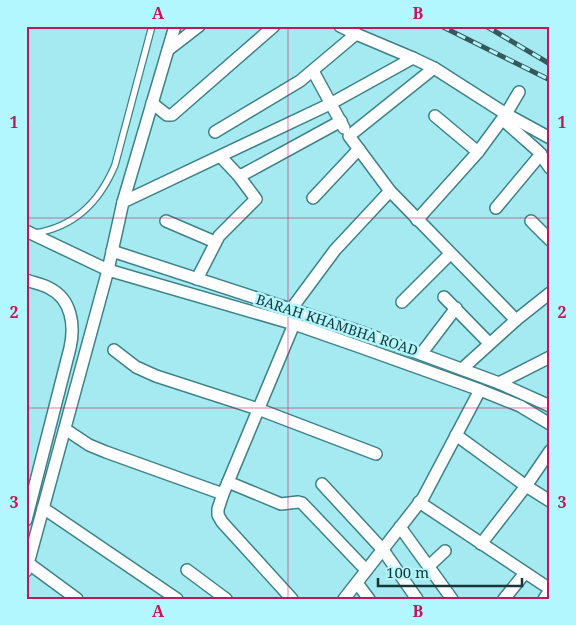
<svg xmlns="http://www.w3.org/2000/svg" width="576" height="625" font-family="'Noto Serif',serif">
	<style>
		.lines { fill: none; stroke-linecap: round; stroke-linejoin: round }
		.service-casing { stroke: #3e8288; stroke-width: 8 }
		.minor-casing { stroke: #3e8288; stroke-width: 14 }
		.service { stroke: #fff; stroke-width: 5.5 }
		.minor { stroke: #fff; stroke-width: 11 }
		.rail-casing { stroke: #35595c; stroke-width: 5 }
		.rail { stroke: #b2f7fe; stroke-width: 3; stroke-dasharray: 9; stroke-linecap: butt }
		.grid { fill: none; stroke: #c2185b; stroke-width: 1; stroke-opacity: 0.55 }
		.labels { text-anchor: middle; stroke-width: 5; stroke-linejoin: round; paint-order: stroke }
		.street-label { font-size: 14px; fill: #193538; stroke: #b2f7fe }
		.neatline { fill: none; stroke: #c2185b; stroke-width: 2 }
		.grid-label { font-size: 16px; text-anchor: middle; font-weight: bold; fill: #c2185b }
	</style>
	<rect width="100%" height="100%" fill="#a5eaf0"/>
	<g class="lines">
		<g class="service-casing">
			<path id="service" d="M35 233C75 227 100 201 115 165L152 26"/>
		</g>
		<g class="minor-casing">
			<g id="minor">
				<path d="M340 26 356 34"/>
				<path d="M168 50 199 26"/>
				<path d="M413 58 434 68 506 114 478 152 417 220"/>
				<path d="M434 68 349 136 390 191 516 320 462 369"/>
				<path d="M313 71 344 128"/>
				<path d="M519 92 506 114 550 138"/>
				<path d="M152 103 167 115H172L274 26"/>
				<path d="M435 116 478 152"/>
				<path d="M503 120 538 151 550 168"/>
				<path d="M221 157 237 174 242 175 341 121"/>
				<path d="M313 198 359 149"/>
				<path d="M123 202 330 104 413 58 356 34 300 81 215 132"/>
				<path d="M496 208 541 154"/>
				<path d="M166 221 215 242"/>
				<path d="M531 221 550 240"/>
				<path d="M26 231 108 270 294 324 360 347 480 390 520 406 550 424"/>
				<path d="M112 251 364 333 499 383 550 406"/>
				<path d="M197 279 219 236 256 199 238 175"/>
				<path d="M26 280C34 283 42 284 49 288 72 299 75 326 70 348L26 520"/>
				<path d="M444 297 489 343"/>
				<path d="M402 302 450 254"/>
				<path d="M292 308 335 250 390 191"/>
				<path d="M516 320 550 293"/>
				<path d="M114 350 136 367 156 376 258 409 376 454"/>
				<path d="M421 354 456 308"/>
				<path d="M499 383 550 357"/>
				<path d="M65 429 89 445 106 452 223 494"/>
				<path d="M456 435 526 486 550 501"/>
				<path d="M228 482 281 504 298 502 302 503 366 570"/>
				<path d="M322 484 383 550 417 599"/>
				<path d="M419 502 550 589"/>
				<path d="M43 508 177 599"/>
				<path d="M400 527 452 599"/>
				<path d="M481 544 526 486 550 451"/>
				<path d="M28 563 77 599"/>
				<path d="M429 566 445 551"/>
				<path d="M187 570 226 599"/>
				<path d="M26 571 108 270 123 202 175 26"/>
				<path d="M357 583 369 599"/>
				<path d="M292 599 222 522 218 515V509L223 494 294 324"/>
				<path d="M344 599 423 498 480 390"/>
				<path d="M504 599 525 573"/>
				<path d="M544 599 550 590"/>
			</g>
		</g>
		<use href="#service" class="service"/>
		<use href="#minor" class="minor"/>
		<g class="rail-casing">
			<g id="rail">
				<path d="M441 26 550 80"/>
				<path d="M486 26 550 64"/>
			</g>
		</g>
		<use href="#rail" class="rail"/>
	</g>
	<path class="grid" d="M288 26V599M26 218H550M26 408H550"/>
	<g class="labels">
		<g class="street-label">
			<text transform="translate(337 325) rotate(18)" y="5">BARAH KHAMBHA ROAD</text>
		</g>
	</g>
	<rect width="576" height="625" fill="none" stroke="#b2f7fe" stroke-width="55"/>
	<path d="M378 578v8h144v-8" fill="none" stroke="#193538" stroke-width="2.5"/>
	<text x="386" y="578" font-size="15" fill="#193538" stroke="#b2f7fe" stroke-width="4" paint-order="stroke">100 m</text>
	<rect x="28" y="28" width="520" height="570" class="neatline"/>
	<g class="grid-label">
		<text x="158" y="19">A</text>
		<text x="418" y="19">B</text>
		<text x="14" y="128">1</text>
		<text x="562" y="128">1</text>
		<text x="14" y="318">2</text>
		<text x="562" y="318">2</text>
		<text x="14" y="508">3</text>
		<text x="562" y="508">3</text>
		<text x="158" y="617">A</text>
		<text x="418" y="617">B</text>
	</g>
</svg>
